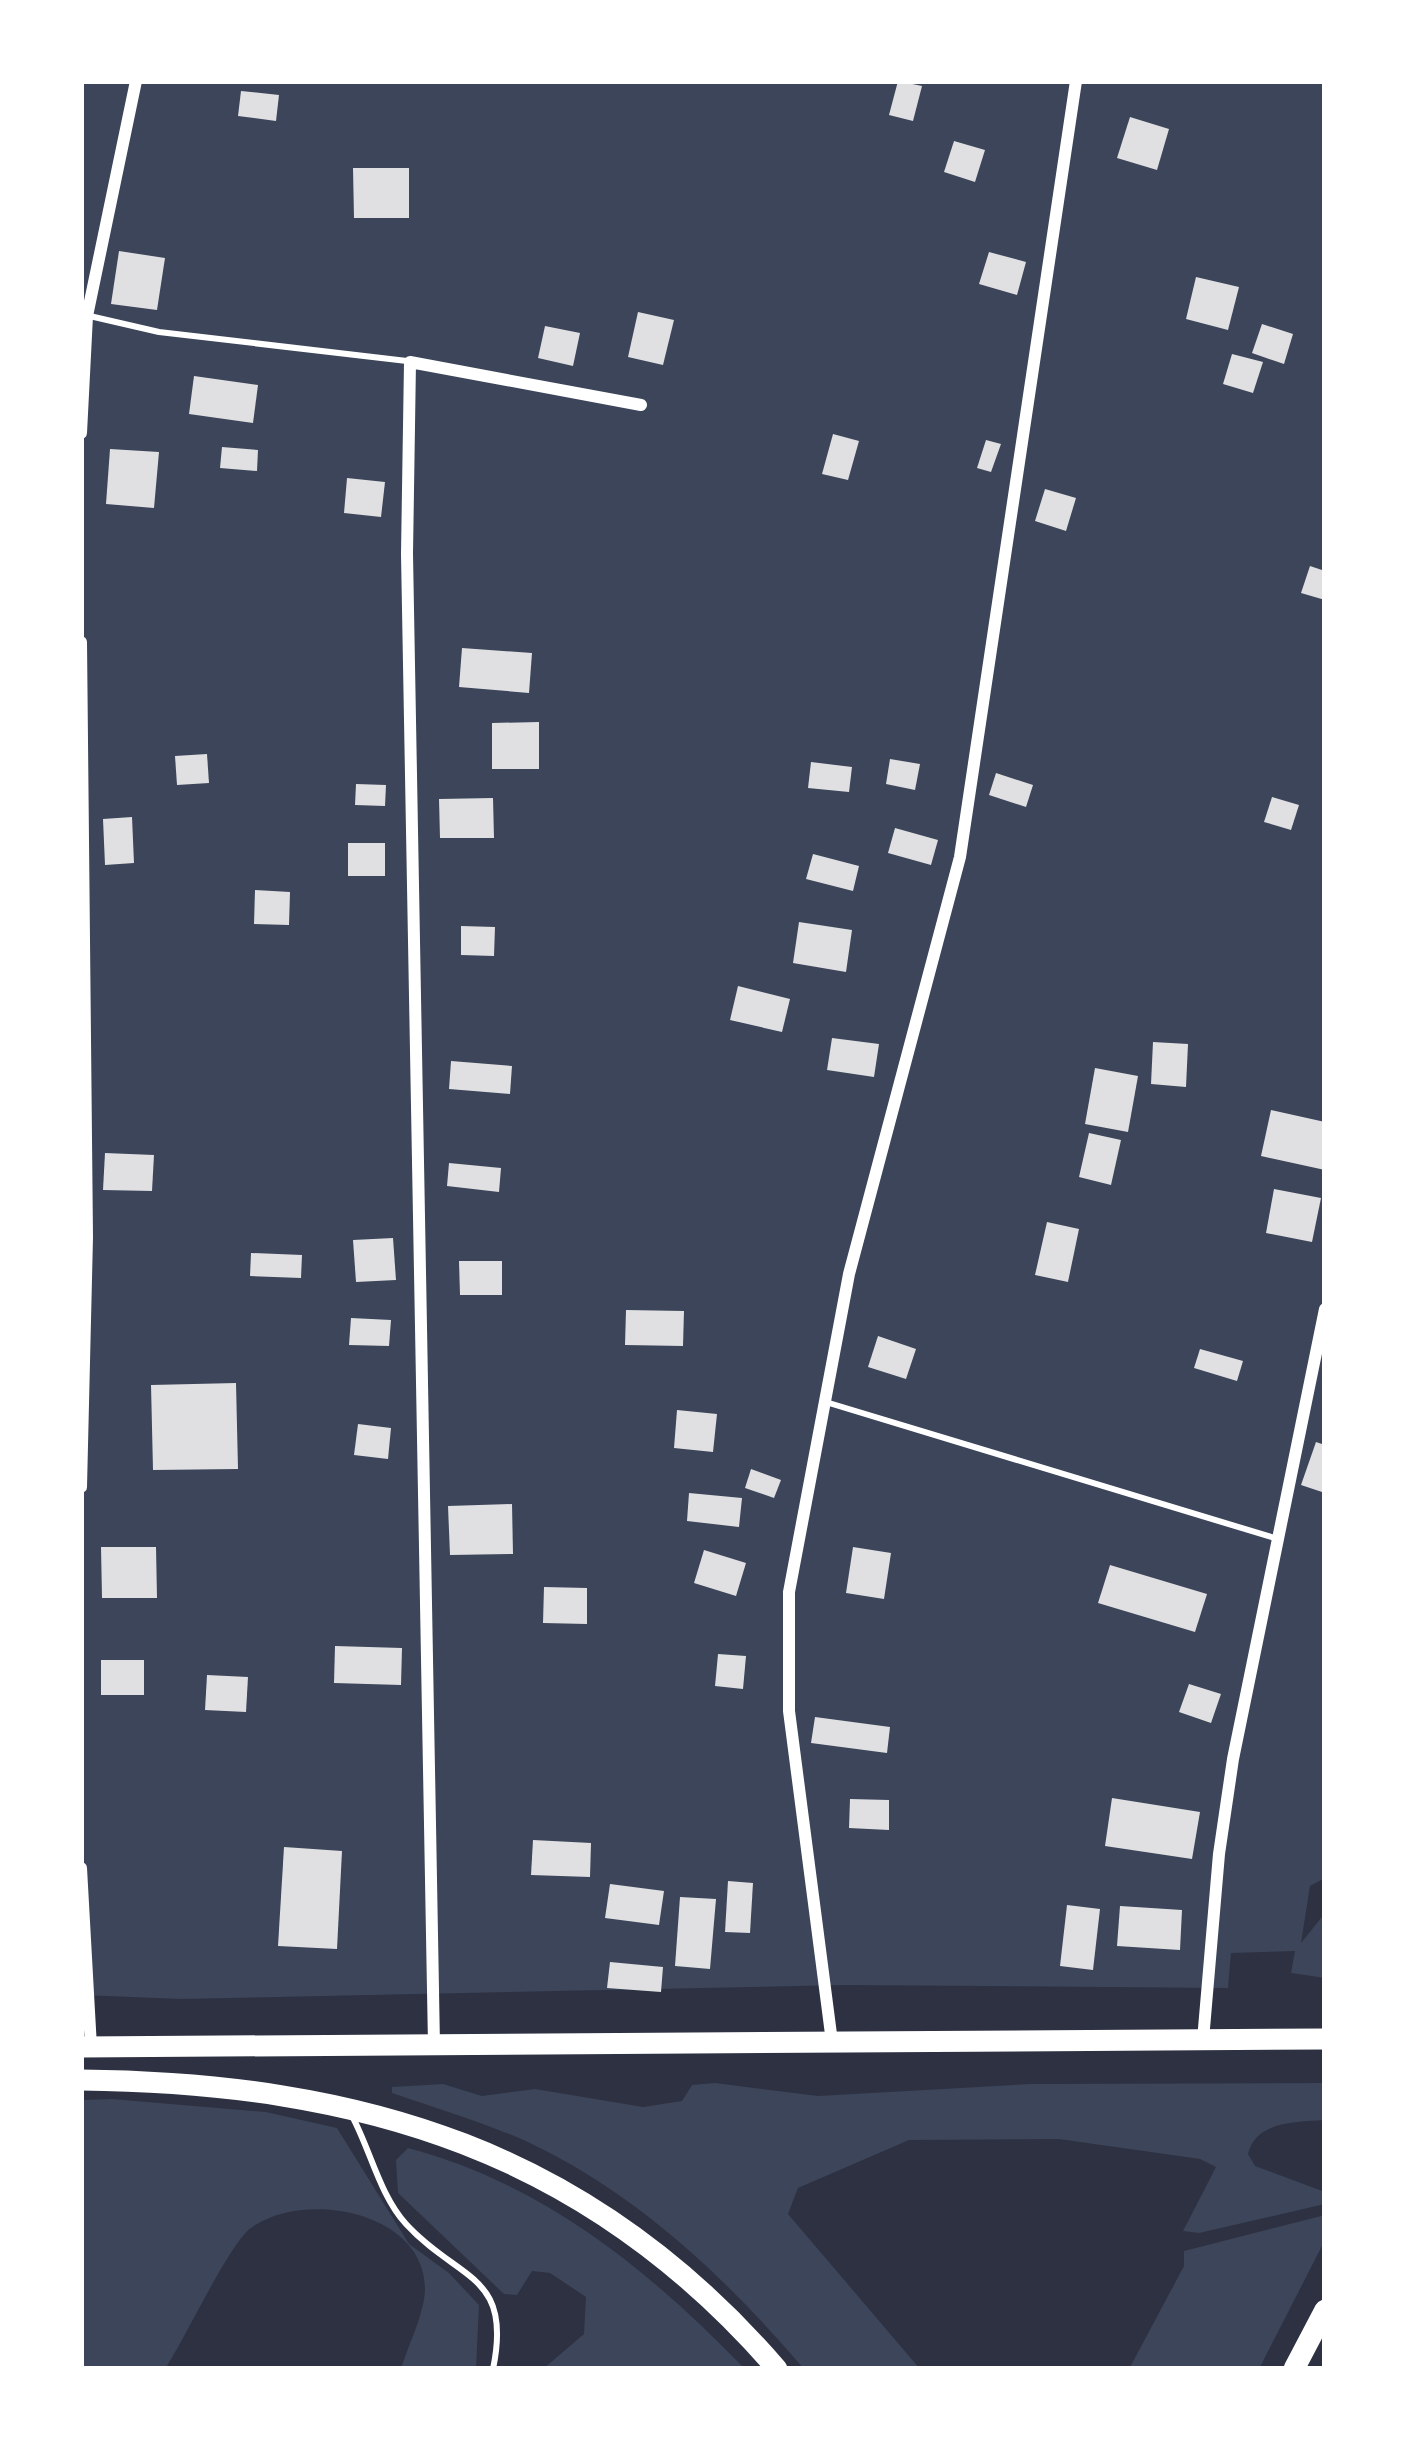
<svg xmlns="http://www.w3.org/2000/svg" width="1406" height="2450" font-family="'Work Sans',sans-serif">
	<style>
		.green { fill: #3c4559 }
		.building { fill: #e0e0e3 }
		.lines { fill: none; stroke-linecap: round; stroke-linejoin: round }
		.service { stroke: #fff; stroke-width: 6 }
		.minor { stroke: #fff; stroke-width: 12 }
		.primary { stroke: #fff; stroke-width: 21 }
	</style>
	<rect width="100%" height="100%" fill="#2d3142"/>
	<g class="green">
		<path d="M81 81H1325V1878L1310 1886 1301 1943 1325 1913V1978L1291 1973 1295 1951 1231 1953 1228 1988 845 1985 181 1999 81 1995Z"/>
		<path d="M715 2083 818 2096 1030 2084 1325 2083V2120C1296 2122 1256 2121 1248 2154L1255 2166 1325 2192V2204L1199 2233 1183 2231 1216 2167 1200 2159 1059 2139 909 2140 798 2188 788 2214 920 2369H804C727 2279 639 2195 530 2143 486 2123 438 2109 392 2093V2087L443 2084 482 2096 535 2089 643 2107 682 2101 692 2085Z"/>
		<path d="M112 2099 266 2112 337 2128 409 2244 449 2273 479 2305 476 2369H401C408 2346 424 2314 425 2290 426 2211 303 2189 251 2228 229 2244 185 2339 165 2369H81V2100Z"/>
		<path d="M408 2148C544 2184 649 2270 745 2369H543L584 2334 586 2297 550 2273 532 2271 517 2295 504 2294 398 2193 396 2160Z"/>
		<path d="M1325 2215V2240L1259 2369H1129L1184 2266V2251Z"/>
	</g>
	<g class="building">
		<path d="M898 81 922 86 913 121 889 115Z"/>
		<path d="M241 91 279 95 276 121 238 116Z"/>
		<path d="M1130 117 1169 129 1157 170 1117 158Z"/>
		<path d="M954 141 985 150 975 182 944 172Z"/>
		<path d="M353 168H409V218H354Z"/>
		<path d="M119 251 165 258 157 310 111 304Z"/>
		<path d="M989 252 1026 262 1017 295 979 284Z"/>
		<path d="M1196 277 1239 287 1228 330 1186 319Z"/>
		<path d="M638 312 674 320 663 365 628 357Z"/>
		<path d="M1262 324 1293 334 1284 364 1252 353Z"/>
		<path d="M545 326 580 333 573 366 538 358Z"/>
		<path d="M1232 354 1263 362 1253 393 1223 384Z"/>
		<path d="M194 376 258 385 253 423 189 414Z"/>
		<path d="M833 434 859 441 848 480 822 474Z"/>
		<path d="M986 440 1001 444 991 472 977 468Z"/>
		<path d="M222 447 258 450 257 471 220 468Z"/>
		<path d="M110 449 159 452 154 508 106 504Z"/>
		<path d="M347 478 385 482 381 517 344 513Z"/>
		<path d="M1045 489 1076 498 1066 531 1035 521Z"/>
		<path d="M1310 566 1325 571V600L1301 593Z"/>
		<path d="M462 648 532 653 529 693 459 687Z"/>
		<path d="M539 722V769H492V723Z"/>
		<path d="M207 754 209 783 177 785 175 756Z"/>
		<path d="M890 759 920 764 915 790 886 784Z"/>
		<path d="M811 762 852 767 849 792 808 788Z"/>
		<path d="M996 773 1033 785 1026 807 989 795Z"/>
		<path d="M356 784 386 785 385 806 355 805Z"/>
		<path d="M1272 797 1299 805 1291 830 1264 822Z"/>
		<path d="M493 798 494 838H440L439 799Z"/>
		<path d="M132 817 134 863 105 865 103 819Z"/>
		<path d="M895 828 938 840 931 865 888 853Z"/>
		<rect x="348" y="843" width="37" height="33"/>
		<path d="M813 854 859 866 853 891 806 879Z"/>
		<path d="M255 890 290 892 289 925 254 924Z"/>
		<path d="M799 922 852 930 846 972 793 963Z"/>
		<path d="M461 926 495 927 494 956 461 955Z"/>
		<path d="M738 986 790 999 782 1032 730 1020Z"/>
		<path d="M832 1038 879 1044 874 1077 827 1070Z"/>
		<path d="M1153 1042 1188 1044 1186 1087 1151 1084Z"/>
		<path d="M451 1061 512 1066 510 1094 449 1089Z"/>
		<path d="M1095 1068 1138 1076 1128 1132 1085 1124Z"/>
		<path d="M1271 1110 1325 1122V1170L1261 1156Z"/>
		<path d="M1089 1133 1121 1140 1111 1185 1079 1177Z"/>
		<path d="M105 1153 154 1155 152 1191 103 1190Z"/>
		<path d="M449 1163 501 1168 499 1192 447 1186Z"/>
		<path d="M1274 1189 1321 1198 1312 1242 1266 1233Z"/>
		<path d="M1047 1222 1079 1229 1068 1282 1035 1275Z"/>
		<path d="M393 1238 396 1280 356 1282 353 1240Z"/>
		<path d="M251 1253 302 1255 301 1278 250 1276Z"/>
		<path d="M459 1261H502V1295H460Z"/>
		<path d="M626 1310 684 1311 683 1346 625 1345Z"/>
		<path d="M351 1318 391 1320 389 1346 349 1345Z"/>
		<path d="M878 1336 916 1349 906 1379 868 1367Z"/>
		<path d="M1200 1349 1243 1361 1237 1381 1194 1368Z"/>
		<path d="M236 1383 238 1469 153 1470 151 1385Z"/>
		<path d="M677 1410 717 1414 713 1452 674 1448Z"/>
		<path d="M358 1424 391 1428 388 1459 354 1455Z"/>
		<path d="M1316 1442 1325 1445V1493L1301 1485Z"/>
		<path d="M751 1469 781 1480 774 1498 745 1488Z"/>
		<path d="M689 1493 742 1498 739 1527 687 1521Z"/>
		<path d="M512 1504 513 1554 450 1555 448 1506Z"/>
		<path d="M101 1547H156L157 1598H102Z"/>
		<path d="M853 1547 891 1553 884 1599 846 1593Z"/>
		<path d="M704 1550 746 1563 736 1596 694 1583Z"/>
		<path d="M1110 1565 1207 1594 1195 1632 1098 1603Z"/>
		<path d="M544 1587 587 1588V1624L543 1623Z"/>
		<path d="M335 1646 402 1648 401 1685 334 1683Z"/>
		<path d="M718 1654 746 1656 743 1689 715 1686Z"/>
		<rect x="101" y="1660" width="43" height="35"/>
		<path d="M207 1675 248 1677 246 1712 205 1710Z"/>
		<path d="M1189 1684 1221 1694 1211 1723 1179 1712Z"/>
		<path d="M815 1717 890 1727 887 1753 811 1743Z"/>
		<path d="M1112 1798 1200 1812 1192 1859 1105 1846Z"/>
		<path d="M850 1799 889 1800V1830L849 1828Z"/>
		<path d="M533 1840 591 1843 590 1877 531 1875Z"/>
		<path d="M284 1847 342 1851 337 1949 278 1946Z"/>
		<path d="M728 1881 753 1883 750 1933 725 1932Z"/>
		<path d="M610 1884 664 1891 659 1925 605 1918Z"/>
		<path d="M680 1897 716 1899 710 1969 675 1966Z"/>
		<path d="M1067 1905 1100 1909 1093 1970 1060 1966Z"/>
		<path d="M1120 1906 1182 1910 1180 1950 1117 1946Z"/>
		<path d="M610 1962 663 1967 661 1992 607 1988Z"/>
	</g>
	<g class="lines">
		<g class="service">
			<path d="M81 314 159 332 407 361"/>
			<path d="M829 1403 1278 1539"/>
			<path d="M352 2116C370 2149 380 2196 406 2224 458 2281 513 2273 493 2369"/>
		</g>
		<g class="minor">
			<path d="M81 433 87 316 136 81"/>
			<path d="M81 642 87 1237 81 1487"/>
			<path d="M81 1868 91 2047"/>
			<path d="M1203 2040 1219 1854 1233 1759 1325 1309"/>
			<path d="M832 2042 789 1711V1592L849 1274 960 857 1076 81"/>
			<path d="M434 2045 407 554 410 362 641 405"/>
		</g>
		<g class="primary">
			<path d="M81 2047 1325 2039"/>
			<path d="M81 2080C362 2083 589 2151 777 2369"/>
			<path d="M1294 2369 1325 2310"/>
		</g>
	</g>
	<rect width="1406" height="2450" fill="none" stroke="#ffffff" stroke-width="168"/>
</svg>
